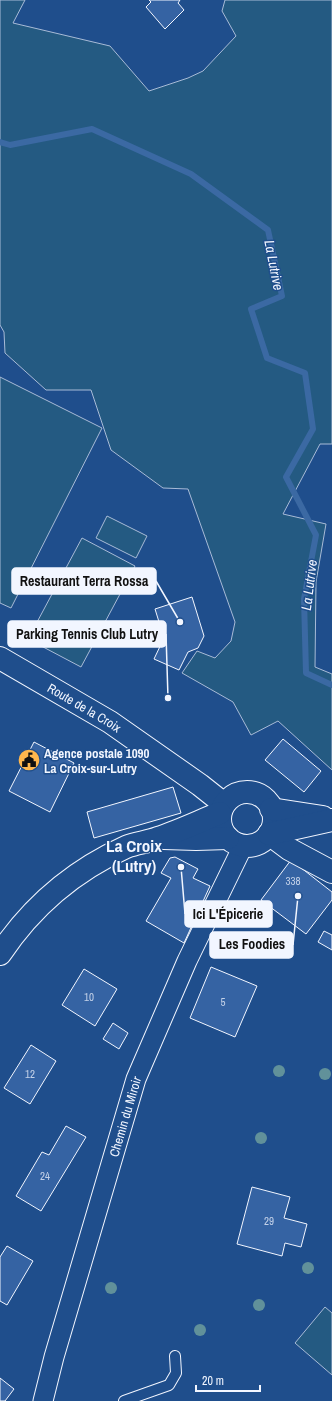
<svg xmlns="http://www.w3.org/2000/svg" width="332" height="1401" font-family="'Archivo Narrow',sans-serif">
	<style>
		.green { fill: #245a82; stroke: #a8bbd7 }
		.lines { fill: none; stroke-linecap: round; stroke-linejoin: round }
		.stream { stroke: #3b69a3; stroke-width: 6 }
		.building { fill: #3563a3; stroke: #f2f6ff }
		.service-casing { stroke: #f2f6ff; stroke-width: 12 }
		.minor-casing { stroke: #f2f6ff; stroke-width: 21 }
		.tertiary-casing { stroke: #f2f6ff; stroke-width: 24 }
		.service { stroke: #1f4e8c; stroke-width: 10 }
		.minor { stroke: #1f4e8c; stroke-width: 19 }
		.tertiary { stroke: #1f4e8c; stroke-width: 22 }
		.tree { fill: #61919a }
		.labels { text-anchor: middle; stroke-width: 3; stroke-linejoin: round; paint-order: stroke }
		.number-label { font-size: 11px; fill: #c3d1e8 }
		.street-label { font-size: 13px; fill: #f2f6ff; stroke: #1f4e8c }
		.poi-label { font-size: 13px; font-weight: bold; fill: #f2f6ff; stroke: #1f4e8c; text-anchor: start }
		.water-label { font-size: 14px; font-style: italic; fill: #f2f6ff; stroke: #1f4e8c }
		.district-label { font-size: 17px; font-weight: bold; fill: #f2f6ff; stroke: #1f4e8c }
		.leader { fill: none; stroke: #f2f6ff; stroke-width: 1.5 }
		.callout-dot { fill: #f2f6ff; stroke: #1f4e8c; stroke-width: 1.5 }
		.callout { fill: #f2f6ff; stroke: #f2f6ff; stroke-width: 1.5 }
		.callout-label { font-size: 14px; text-anchor: middle; font-weight: bold; fill: #111 }
	</style>
	<rect width="100%" height="100%" fill="#1f4e8c"/>
	<g class="green">
		<path d="M0 0H25L13 23 110 46 149 91 188 78 203 71 236 36 222 11 225 0H332V444H320L283 514 326 524 316 582 315 667 332 674V770L278 721 251 735 233 702 182 673 197 651 215 658 231 641 235 622 188 489 163 488 111 450 91 390H46L5 353 4 332 0 325Z"/>
		<path d="M0 377 102 428 11 608 0 603Z"/>
		<path d="M107 516 147 536 136 558 96 538Z"/>
		<path d="M82 538 135 566 81 667 28 639Z"/>
		<path d="M325 1307 332 1313V1375L295 1343Z"/>
	</g>
	<g class="lines">
		<path class="stream" d="M0 142 10 145 92 129 191 174 268 230 282 296 251 309 267 358 305 373 313 429 286 477 316 535 304 599 306 673 332 685"/>
	</g>
	<g class="building">
		<path d="M149 0H180L178 3 184 10 165 29 146 7 151 2Z"/>
		<path d="M192 597 204 636 198 648 188 652 179 670 154 659 164 638 155 609Z"/>
		<path d="M283 739 321 771 304 792 265 760Z"/>
		<path d="M34 742 74 763 50 812 9 791Z"/>
		<path d="M173 787 181 813 94 838 87 812Z"/>
		<path d="M175 857 198 869 193 878 210 886 184 943 146 921 171 878 161 873 170 858Z"/>
		<path d="M291 860 332 892V900L306 934 261 900Z"/>
		<path d="M324 931 332 935V950L318 942Z"/>
		<path d="M211 967 257 986 235 1037 190 1018Z"/>
		<path d="M84 969 117 989 95 1026 62 1005Z"/>
		<path d="M113 1023 128 1033 119 1049 103 1039Z"/>
		<path d="M31 1045 56 1061 30 1104 4 1088Z"/>
		<path d="M66 1126 86 1137 41 1211 16 1196 42 1152 49 1155Z"/>
		<path d="M252 1187 290 1197 284 1218 307 1224 301 1247 285 1243 282 1256 237 1244Z"/>
		<path d="M7 1246 33 1261 7 1305 0 1301V1257Z"/>
		<path d="M0 1378 14 1389 5 1401H0Z"/>
	</g>
	<g class="lines">
		<g class="service-casing">
			<path id="service" d="M124 1401 169 1385 176 1373 175 1356"/>
		</g>
		<g class="minor-casing">
			<g id="minor">
				<path id="s1" d="M43 1401 54 1357 136 1079 187 961 243 846"/>
			</g>
		</g>
		<g class="tertiary-casing">
			<g id="tertiary">
				<path id="s2" d="M0 658 110 722 200 785 224 804"/>
				<circle cx="247" cy="819" r="27"/>
				<path d="M271 809 323 817"/>
				<path d="M269 834 289 849 332 872"/>
				<path d="M269 834 332 820"/>
				<path d="M164 838 196 839 228 838"/>
				<path d="M0 954C32 906 73 871 126 847 136 843 148 842 158 838 179 831 200 821 220 813"/>
			</g>
		</g>
		<use href="#service" class="service"/>
		<use href="#minor" class="minor"/>
		<use href="#tertiary" class="tertiary"/>
	</g>
	<g class="tree">
		<circle cx="279" cy="1071" r="6"/>
		<circle cx="325" cy="1074" r="6"/>
		<circle cx="261" cy="1138" r="6"/>
		<circle cx="308" cy="1268" r="6"/>
		<circle cx="111" cy="1288" r="6"/>
		<circle cx="259" cy="1305" r="6"/>
		<circle cx="200" cy="1330" r="6"/>
	</g>
	<defs>
		<g id="civic-disc" transform="scale(1.15)"><circle r="9.5" fill="#ffb74d" stroke="#1f4e8c"/><path d="M-.6-6.5H3V-4.5H.6V-3L4-1V1h2V6H-6V1h2V-1L-.6-3ZM-1.2 2.5V6h2.4V2.5Z" fill="#111"/></g>
	</defs>
	<g fill-rule="evenodd">
		<use href="#civic-disc" x="29" y="760"/>
	</g>
	<g class="labels">
		<g class="number-label">
			<text x="293" y="885">338</text>
			<text x="89" y="1001">10</text>
			<text x="223" y="1006">5</text>
			<text x="30" y="1078">12</text>
			<text x="45" y="1180">24</text>
			<text x="269" y="1225">29</text>
		</g>
		<g class="street-label">
			<text dy="5" stroke="none"><textPath href="#s2" startOffset="98">Route de la Croix</textPath></text>
			<text dy="5" stroke="none"><textPath href="#s1" startOffset="296">Chemin du Miroir</textPath></text>
		</g>
		<g class="poi-label">
			<text x="44" y="758">Agence postale 1090<tspan x="44" dy="15">La Croix-sur-Lutry</tspan></text>
		</g>
		<g class="water-label">
			<text transform="translate(274 265) rotate(79)" y="5">La Lutrive</text>
			<text transform="translate(309 585) rotate(-83)" y="5">La Lutrive</text>
		</g>
		<g class="district-label">
			<text x="134" y="852">La Croix<tspan x="134" dy="20">(Lutry)</tspan></text>
		</g>
	</g>
	<path class="leader" d="M180 622L156 581M168 698L166 634M181 867L185 914M298 896L293 945"/>
	<g class="callout-dot">
		<circle cx="180" cy="622" r="4"/>
		<circle cx="168" cy="698" r="4"/>
		<circle cx="181" cy="867" r="4"/>
		<circle cx="298" cy="896" r="4"/>
	</g>
	<g class="callout">
		<rect x="12" y="568" width="144" height="26" rx="4"/>
		<rect x="8" y="621" width="158" height="26" rx="4"/>
		<rect x="185" y="901" width="87" height="26" rx="4"/>
		<rect x="210" y="932" width="83" height="26" rx="4"/>
	</g>
	<g class="callout-label">
		<text x="84" y="586">Restaurant Terra Rossa</text>
		<text x="87" y="639">Parking Tennis Club Lutry</text>
		<text x="228" y="919">Ici L'Épicerie</text>
		<text x="252" y="949">Les Foodies</text>
	</g>
	<path d="M196 1385v6h64v-6" fill="none" stroke="#f2f6ff" stroke-width="2"/>
	<text x="202" y="1385" font-size="12" fill="#f2f6ff" stroke="#1f4e8c" stroke-width="3" paint-order="stroke">20 m</text>
</svg>
